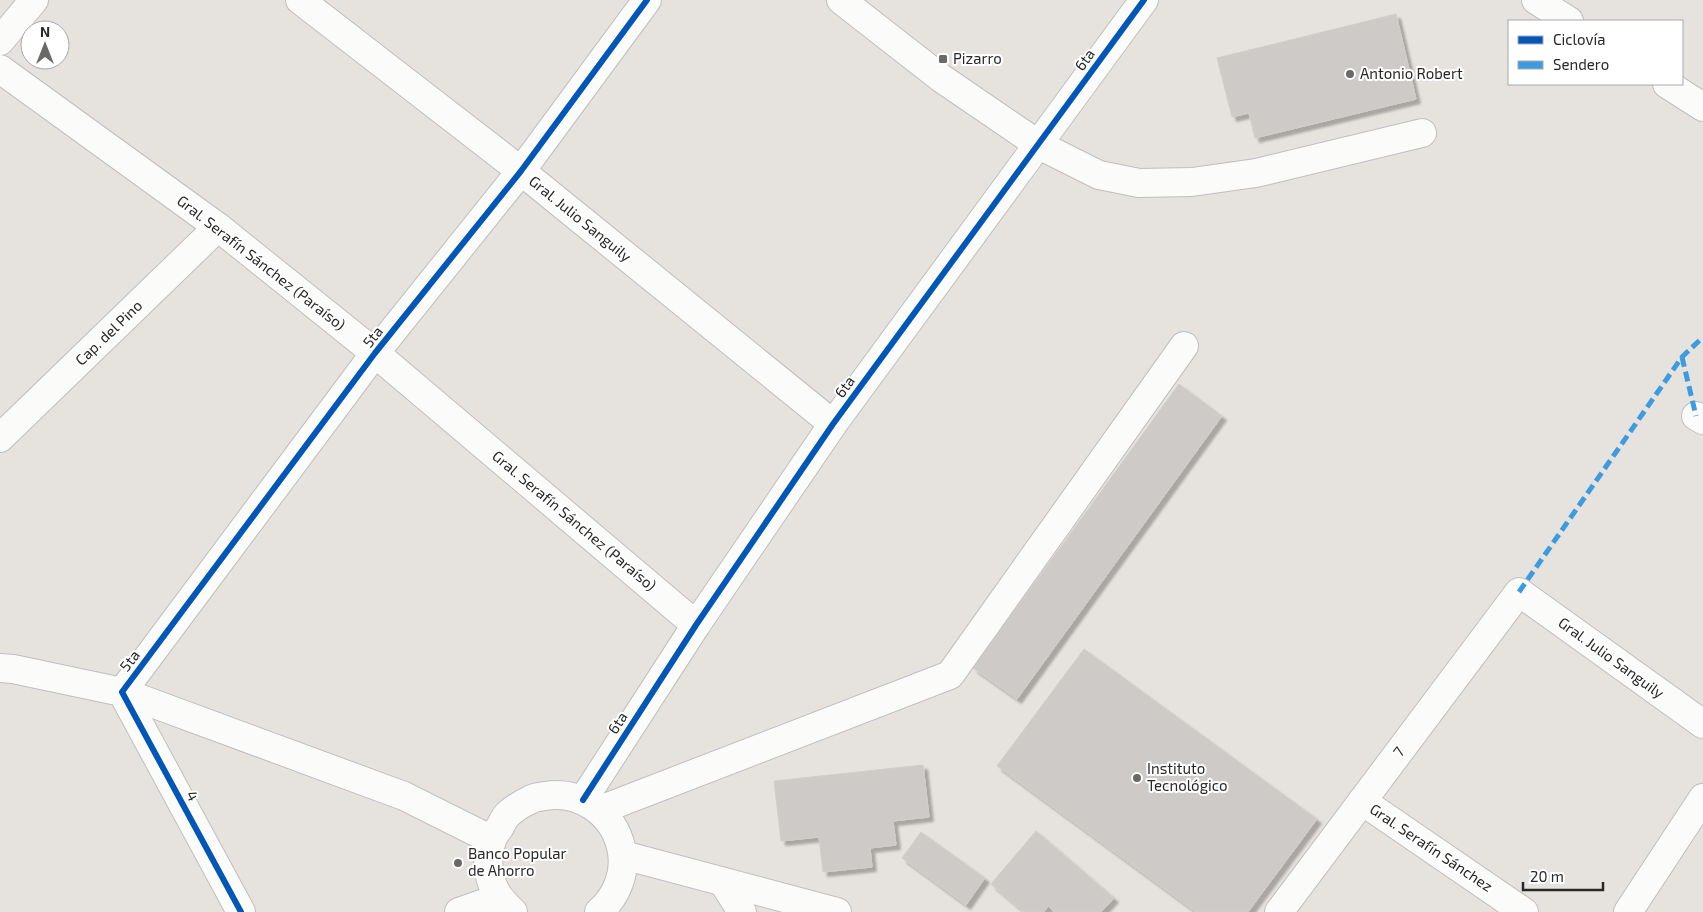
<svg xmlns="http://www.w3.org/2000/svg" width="1703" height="912" font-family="'Exo 2',sans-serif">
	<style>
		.building { fill: #cecac8; stroke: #d1ceca; filter: url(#shadow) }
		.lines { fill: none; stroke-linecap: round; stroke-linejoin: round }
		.minor-casing { stroke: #c0bfbf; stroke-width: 30 }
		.minor { stroke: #fbfbfa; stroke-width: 28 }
		.quiet { stroke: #3d9ce0; stroke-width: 5; stroke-dasharray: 10 5; stroke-linecap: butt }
		.cycleway-casing { stroke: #fff; stroke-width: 9 }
		.cycleway { stroke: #0057b8; stroke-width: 6 }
		.poi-dot { fill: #6a6968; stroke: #fff; stroke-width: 2 }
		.labels { text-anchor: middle; stroke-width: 4; stroke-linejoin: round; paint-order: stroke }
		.poi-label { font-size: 15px; fill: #282828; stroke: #fff; text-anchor: start }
		.street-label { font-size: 15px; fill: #282828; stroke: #fff }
	</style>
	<defs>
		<filter id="shadow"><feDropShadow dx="4.5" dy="4.5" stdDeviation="1" flood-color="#0004"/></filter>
	</defs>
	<rect width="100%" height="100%" fill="#e6e2de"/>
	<g class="building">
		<path d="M1396 14 1416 99 1255 138 1249 113 1232 117 1217 58Z"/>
		<path d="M1179 384 1222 416 1017 699 973 668Z"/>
		<path d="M1084 649 1317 819 1248 912H1196L997 766Z"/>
		<path d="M923 765 929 817 893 821 896 845 870 848 872 867 823 872 819 837 781 841 774 781Z"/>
		<path d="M1036 831 1114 898 1101 912H1055L1048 906 1044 912H1024L991 884Z"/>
		<path d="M921 832 985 878 966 905 902 858Z"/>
	</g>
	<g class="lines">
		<g class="minor-casing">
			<g id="minor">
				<path d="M300 0 521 171 833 424"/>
				<path d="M841 0 941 78 1039 145 1099 175 1139 183 1192 182 1256 173 1422 133"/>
				<path d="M1536 0 1569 21"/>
				<path d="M0 41 34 0"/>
				<path d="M0 69 218 227 375 353 696 625"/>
				<path d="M1667 84 1703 107"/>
				<path d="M1696 416 1703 420"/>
				<path d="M0 438 218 227"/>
				<path d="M0 668 13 669 122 692 404 796 492 840"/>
				<path d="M583 800 696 625 833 424 1144 0"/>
				<path d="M1362 801 1524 912"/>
				<path d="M600 810 950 675 1184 346"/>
				<path d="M623 855 837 912"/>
				<path d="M723 882 742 912"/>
				<path d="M241 912 122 692 375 353 521 171 647 0"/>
				<path d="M459 912 499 898"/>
				<path d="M513 912C509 908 504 903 500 898 488 883 485 858 492 840 493 836 497 831 500 827 502 823 504 818 508 814 514 809 523 803 530 800 534 797 540 797 545 796 580 790 613 813 621 847 627 872 617 896 599 912"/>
				<path d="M1279 912 1519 592 1703 724"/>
				<path d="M1628 912 1703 798"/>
			</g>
		</g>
		<use href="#minor" class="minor"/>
		<g class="quiet">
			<path d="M1682 357 1696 416"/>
			<path d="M1519 592 1682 357 1703 337"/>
		</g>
		<g class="cycleway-casing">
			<g id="cycleway">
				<path d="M583 800 696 625 833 424 1144 0"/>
				<path d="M241 912 122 692 375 353 521 171 647 0"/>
			</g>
		</g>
		<use href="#cycleway" class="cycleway"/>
	</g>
	<g class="poi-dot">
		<rect x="938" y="54" width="10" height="10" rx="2.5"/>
		<circle cx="1350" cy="74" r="5"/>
		<circle cx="1137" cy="778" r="5"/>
		<circle cx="458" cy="863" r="5"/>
	</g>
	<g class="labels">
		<g class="poi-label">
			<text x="953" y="64">Pizarro</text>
			<text x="1360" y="79">Antonio Robert</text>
			<text x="1147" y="774">Instituto<tspan x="1147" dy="17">Tecnológico</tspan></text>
			<text x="468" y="859">Banco Popular<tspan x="468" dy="17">de Ahorro</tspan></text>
		</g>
		<g class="street-label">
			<text transform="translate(1085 60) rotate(-54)" y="5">6ta</text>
			<text transform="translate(580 219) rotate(39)" y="5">Gral. Julio Sanguily</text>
			<text transform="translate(261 263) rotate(38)" y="5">Gral. Serafín Sánchez (Paraíso)</text>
			<text transform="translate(109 333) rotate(-44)" y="5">Cap. del Pino</text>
			<text transform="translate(373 337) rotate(-52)" y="5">5ta</text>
			<text transform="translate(845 387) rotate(-54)" y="5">6ta</text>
			<text transform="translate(574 521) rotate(40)" y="5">Gral. Serafín Sánchez (Paraíso)</text>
			<text transform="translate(1611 658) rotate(36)" y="5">Gral. Julio Sanguily</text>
			<text transform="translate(130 661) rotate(-53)" y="5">5ta</text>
			<text transform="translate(618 723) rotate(-57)" y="5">6ta</text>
			<text transform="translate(1399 752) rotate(-53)" y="5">7</text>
			<text transform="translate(192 796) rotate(62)" y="5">4</text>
			<text transform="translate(1431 848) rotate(34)" y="5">Gral. Serafín Sánchez</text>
		</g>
	</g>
	<rect x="1508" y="20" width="175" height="65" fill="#ffffff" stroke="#a9a9a9"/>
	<rect x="1518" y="36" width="25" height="8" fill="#0057b8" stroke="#a9a9a9"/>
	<text x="1553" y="45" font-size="15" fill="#282828">Ciclovía</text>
	<rect x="1518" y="61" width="25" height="8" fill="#3d9ce0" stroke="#a9a9a9"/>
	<text x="1553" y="70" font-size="15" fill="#282828">Sendero</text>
	<g transform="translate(45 45)"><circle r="24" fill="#ffffff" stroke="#a9a9a9"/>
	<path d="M0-4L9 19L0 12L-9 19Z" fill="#6a6968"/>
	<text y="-8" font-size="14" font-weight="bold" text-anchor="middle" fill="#282828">N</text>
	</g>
	<path d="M1523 882v8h80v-8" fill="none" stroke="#282828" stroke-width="2.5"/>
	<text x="1530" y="882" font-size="15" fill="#282828" stroke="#ffffff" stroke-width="4" paint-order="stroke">20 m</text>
</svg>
